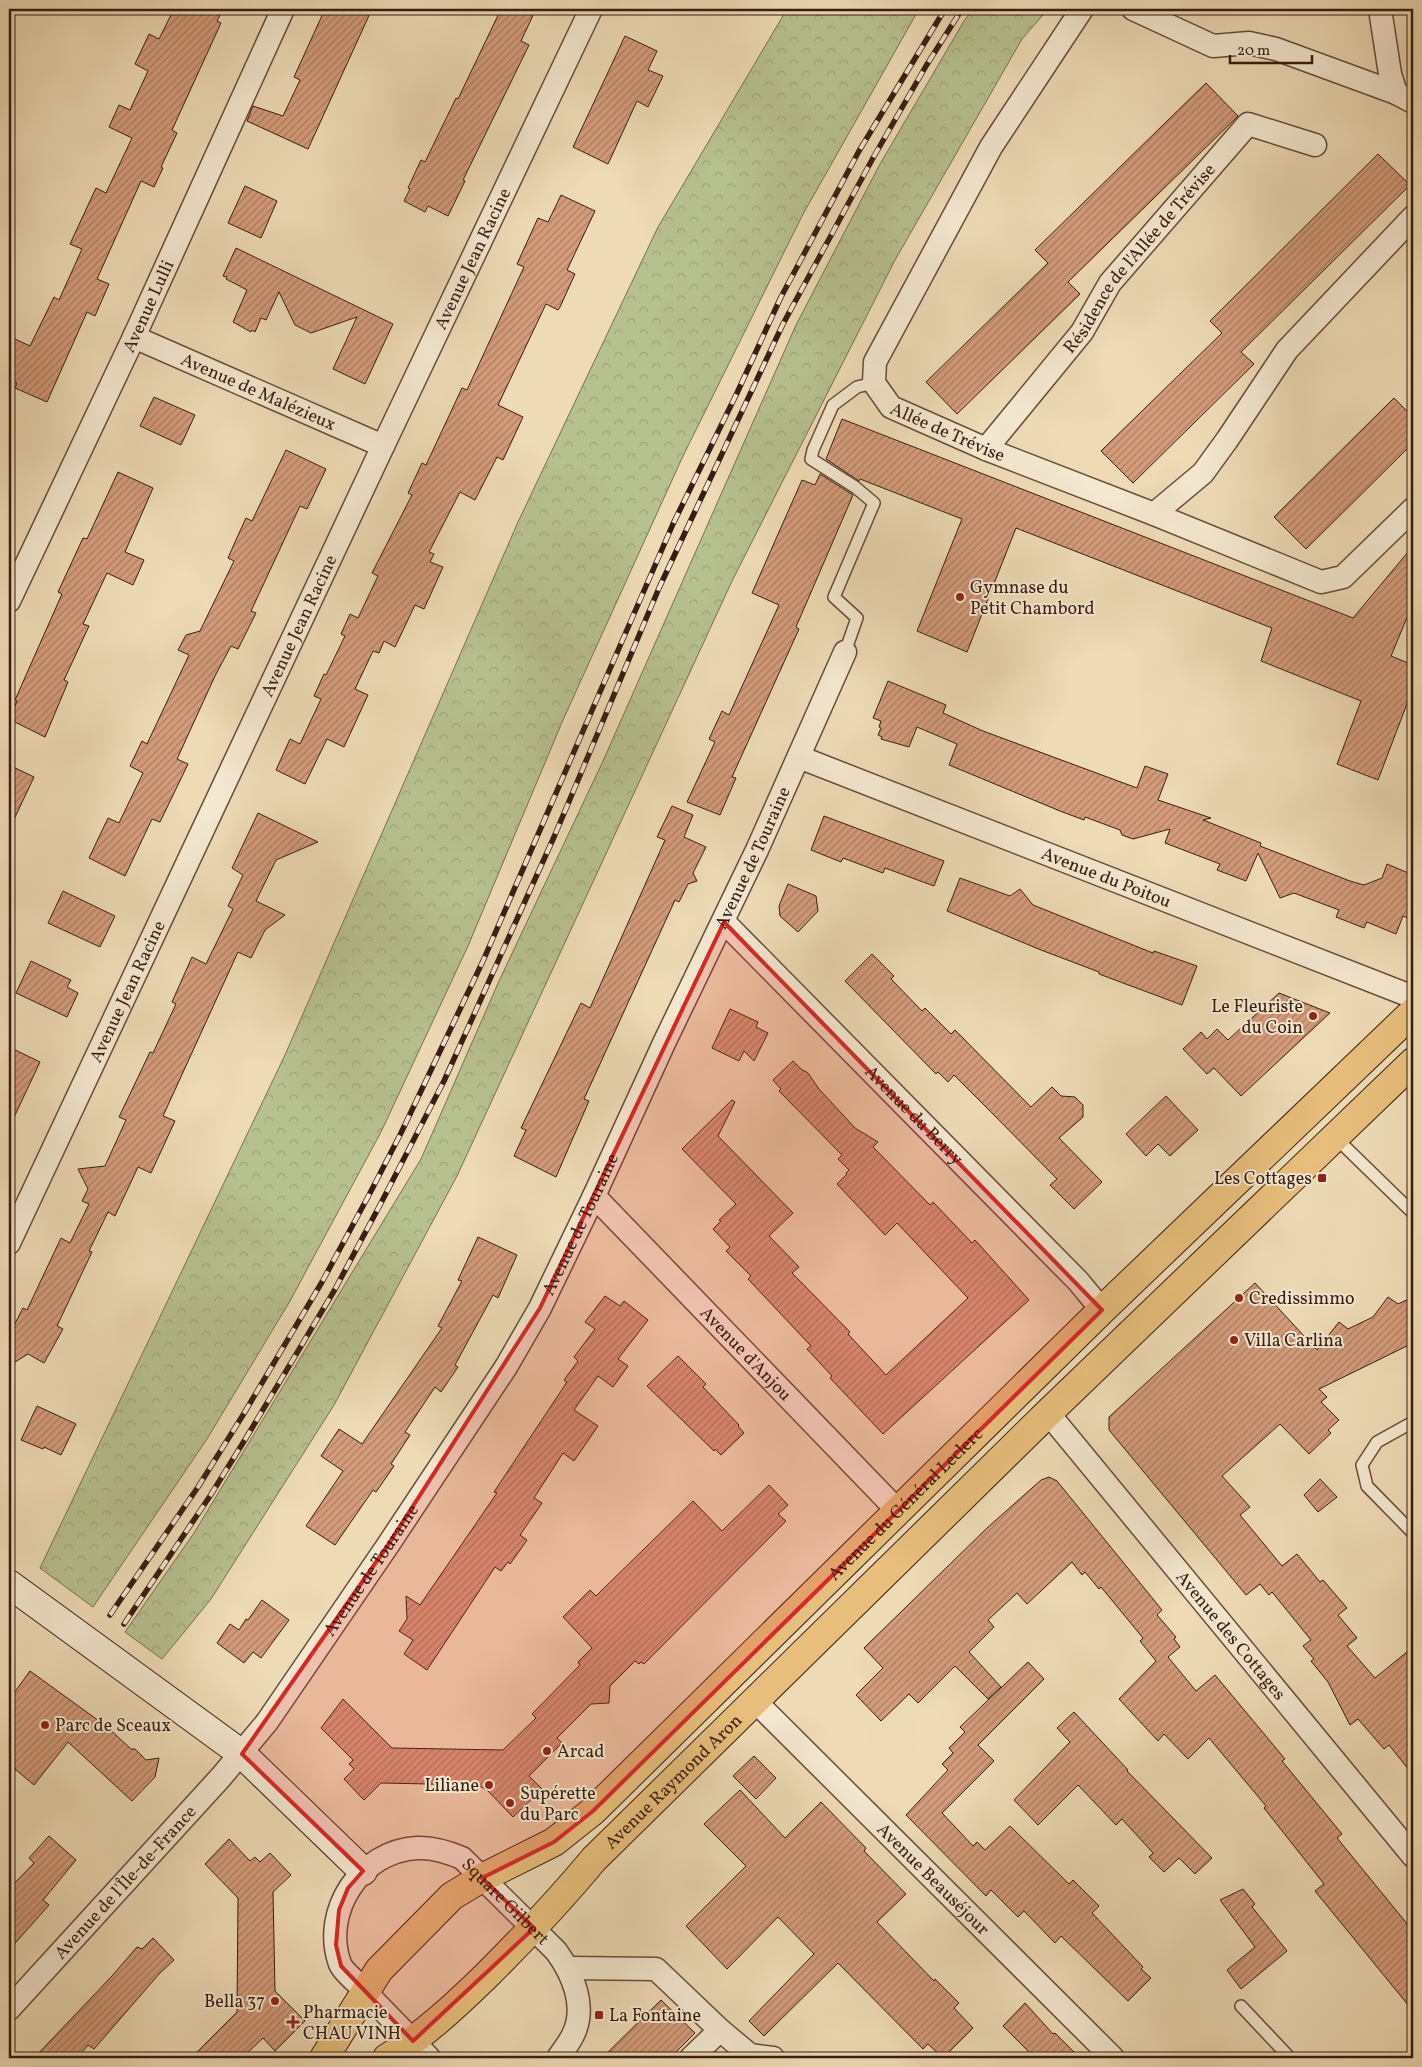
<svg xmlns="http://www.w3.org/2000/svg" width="1422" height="2067" font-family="Vollkorn,serif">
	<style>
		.forest { fill: url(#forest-crowns); stroke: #786e50 }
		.building { fill: url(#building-hatch); stroke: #391c11 }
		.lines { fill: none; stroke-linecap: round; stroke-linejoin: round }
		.lane-casing { stroke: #664c3a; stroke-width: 14 }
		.street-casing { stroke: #664c3a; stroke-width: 25 }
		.secondary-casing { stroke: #391c11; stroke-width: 30 }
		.primary-casing { stroke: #391c11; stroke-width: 30 }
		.lane { stroke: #f4e8d0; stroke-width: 11 }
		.street { stroke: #f4e8d0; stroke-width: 22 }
		.secondary { stroke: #f4e8d0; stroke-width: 28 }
		.primary { stroke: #e7be7b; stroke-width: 28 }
		.rail-casing { stroke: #391c11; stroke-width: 5.5 }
		.rail { stroke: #f4e8d0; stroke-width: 4; stroke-dasharray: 11; stroke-linecap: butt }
		.marked { fill: #d62828; fill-opacity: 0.2; stroke: #d62828; stroke-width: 4; stroke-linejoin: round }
		.poi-dot { fill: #8f2418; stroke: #f4e8d0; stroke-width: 2 }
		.labels { text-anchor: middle; stroke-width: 4; stroke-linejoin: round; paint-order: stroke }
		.street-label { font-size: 18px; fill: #391c11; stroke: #f4e8d0 }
		.poi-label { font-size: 18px; fill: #391c11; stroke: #f4e8d0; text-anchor: start }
	</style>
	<defs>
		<pattern id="forest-crowns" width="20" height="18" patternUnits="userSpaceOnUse" patternTransform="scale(1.25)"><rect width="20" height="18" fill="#b7c08f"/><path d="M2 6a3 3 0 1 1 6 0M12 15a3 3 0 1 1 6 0" fill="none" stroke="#9ea47a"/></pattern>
		<pattern id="building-hatch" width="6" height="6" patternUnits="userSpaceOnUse" patternTransform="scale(1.25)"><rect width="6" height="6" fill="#d49c7b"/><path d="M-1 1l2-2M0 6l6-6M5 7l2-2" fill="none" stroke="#ad7e63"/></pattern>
	</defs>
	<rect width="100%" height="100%" fill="#eedbb6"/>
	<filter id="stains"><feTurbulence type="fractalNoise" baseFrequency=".004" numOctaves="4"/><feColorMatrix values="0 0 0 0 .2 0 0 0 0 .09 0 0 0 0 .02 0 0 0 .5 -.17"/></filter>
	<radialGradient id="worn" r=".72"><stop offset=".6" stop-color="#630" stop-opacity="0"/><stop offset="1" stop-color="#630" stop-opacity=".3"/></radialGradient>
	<g class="forest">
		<path d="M787 9H919L802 216 683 456 563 720 468 946 381 1132 290 1301 207 1439 93 1607 40 1568 285 1055 518 522 658 227Z"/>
		<path d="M973 9H1048L1022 39 895 260 733 579 457 1176 334 1405 211 1599 162 1659 125 1632 194 1533 421 1159 499 981 603 761 796 325 880 164 964 21Z"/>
	</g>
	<g class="building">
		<path d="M174 9H223L217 21 221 23 172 130 177 133 161 167 163 168 154 187 141 181 97 279 109 284 95 316 87 312 47 402 15 388 17 383 9 380V353L15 339 30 346 54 297 59 300 82 249 70 244 96 188 106 193 132 138 109 127 119 105 130 110 148 71 135 64 149 34 159 39Z"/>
		<path d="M325 9H372L308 149 247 121 253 106 283 116 300 80 294 77Z"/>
		<path d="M501 9H536L521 41 529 45 463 180 465 181 448 216 428 206 425 212 404 201 410 189 408 188 421 160 425 162 456 98 458 99Z"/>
		<path d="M625 36 657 51 648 70 663 76 648 107 637 101 608 164 573 147Z"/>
		<path d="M1206 83 1238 116 1068 282 1080 294 957 414 926 382 1048 263 1035 250Z"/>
		<path d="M1378 154 1410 185 1241 352 1254 364 1133 483 1101 451 1222 333 1210 321Z"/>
		<path d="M245 186 277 201 261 238 228 223Z"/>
		<path d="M561 195 595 211 567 270 575 274 560 307 558 310 546 304 498 405 523 417 503 460 497 457 475 500 460 492 429 552 434 554 430 562 443 567 424 609 415 605 395 647 384 641 379 653 373 651 355 689 368 695 344 747 327 739 305 784 276 770 290 739 300 744 321 699 314 696 324 674 326 675 345 636 341 634 350 614 358 618 378 576 372 573 412 495 408 493 422 463 426 465 462 388 467 390 524 267 517 264 538 218 548 222Z"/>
		<path d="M236 248 393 324 365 384 333 369 357 317 311 333 295 325 279 292 266 320 261 318 255 332 252 330 251 332 233 322 247 290 226 279 227 277 223 276Z"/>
		<path d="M154 397 195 415 181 445 140 426Z"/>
		<path d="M1394 398 1413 417V443L1306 549 1274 517Z"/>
		<path d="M842 419 1353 618 1413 546V603L1391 656 1413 665V688L1378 780 1337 764 1361 701 1261 661 1272 628 1016 528 967 652 917 631 962 519 860 479 859 481 826 459Z"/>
		<path d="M286 450 326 469 307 509 300 506 251 611 256 613 238 649 231 646 215 676 177 759 188 764 160 822 152 819 125 876 89 858 108 818 119 823 143 773 130 766 142 741 147 744 189 655 178 650 186 635 200 631 234 561 228 558 235 542 246 518 252 521Z"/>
		<path d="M118 472 153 488 125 552 144 560 133 585 107 573 83 624 89 626 64 680 68 682 45 737 9 719 17 701 15 700 62 594 58 592 83 538 87 539Z"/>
		<path d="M820 474 853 495 796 627 799 629 732 777 736 778 720 815 687 802 715 742 709 739 722 711 729 715 779 605 752 593 802 480 815 485Z"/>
		<path d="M888 681 946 705 943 713 983 731 1137 788 1145 766 1168 774 1158 800 1211 818 1203 820 1261 843 1260 846 1350 881 1364 885 1382 878 1387 864 1413 875V920L1403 916 1396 934 1367 922 1364 928 1336 917 1339 910 1294 893 1280 898 1258 853 1246 881 1217 870 1220 864 1165 843 1170 829 1133 839 1122 835 1120 830 1085 817 1084 820 1060 811 949 765 957 744 917 727 909 747 881 739 882 737 878 735 881 728 879 727 881 721 873 718Z"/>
		<path d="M9 765 34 777 9 830Z"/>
		<path d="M672 806 693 815 684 837 706 847 693 873 697 881 688 884 679 902 675 900 584 1099 589 1101 556 1177 514 1156 526 1130 521 1128 581 1003 590 1008 665 840 657 837Z"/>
		<path d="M258 813 318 842 276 860 256 901 285 915 265 930 251 958 238 952 163 1116 175 1121 151 1173 138 1167 115 1216 108 1212 89 1251 92 1252 57 1326 63 1329 44 1363 28 1354 15 1362 9 1344V1335L23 1308 27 1310 61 1238 70 1243 89 1204 82 1201 88 1189 78 1169 105 1166 126 1120 119 1117 150 1052 153 1053 176 1004 172 1002 192 957 206 964 233 909 228 906 243 875 232 868Z"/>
		<path d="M824 816 944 861 934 886 885 868 883 873 843 858 841 862 811 850Z"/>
		<path d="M960 878 1010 896 1020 889 1033 905 1153 953 1154 951 1197 966 1182 1005 1099 974V972L1041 950 947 911Z"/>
		<path d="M788 884 816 896 818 911 798 932 780 916 779 906Z"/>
		<path d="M63 891 115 916 100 947 48 923Z"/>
		<path d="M872 954 894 976 891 979 922 1011 925 1008 951 1034 955 1030 1031 1107 1052 1087 1061 1096 1075 1097 1083 1105V1117L1059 1138 1102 1182 1074 1209 1050 1185 1057 1179 991 1112 954 1075 948 1082 938 1072 936 1074 845 981Z"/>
		<path d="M31 961 71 980 67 987 78 993 67 1017 16 993Z"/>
		<path d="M1279 993 1330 1013 1241 1096 1214 1068 1207 1074 1183 1049 1201 1032 1207 1039 1217 1029 1228 1040Z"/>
		<path d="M730 1009 758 1022 756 1027 768 1033 754 1061 744 1051 739 1061 712 1048Z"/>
		<path d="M9 1047 40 1062 9 1128Z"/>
		<path d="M793 1061 801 1069 808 1073 819 1089 855 1128 878 1142 873 1147 930 1205 933 1202 972 1243 975 1240 1029 1300 883 1434 830 1378 832 1376 807 1349 811 1346 748 1279 751 1276 726 1251 730 1247 713 1229 721 1221 719 1220 736 1204 682 1149 732 1100 735 1102 718 1136 793 1213 769 1236 799 1267 792 1273 850 1332 848 1334 886 1375 968 1298 897 1223 885 1235 837 1184 847 1174 846 1173 849 1170 838 1159 842 1155 779 1091 781 1089 773 1080Z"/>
		<path d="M1166 1096 1198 1130 1170 1156 1158 1144 1146 1156 1126 1134Z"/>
		<path d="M478 1237 517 1255 498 1298 493 1295 455 1365 458 1367 441 1392 435 1387 405 1432 410 1435 391 1464 394 1466 376 1492 373 1490 335 1545 306 1526 343 1471 321 1456 339 1429 362 1444 442 1328 438 1326 462 1281 458 1280Z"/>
		<path d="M1255 1283 1317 1350 1339 1322 1348 1329 1373 1317 1388 1297 1398 1304 1413 1297V1343L1319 1389 1327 1397 1321 1402 1339 1420 1328 1430 1331 1433 1309 1454 1280 1424 1222 1476 1250 1507 1240 1515 1282 1566 1297 1554 1320 1582 1323 1580 1347 1608 1338 1615 1357 1638 1347 1646 1375 1678 1413 1647V1775L1389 1745 1384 1749 1358 1719 1350 1725 1328 1682 1311 1661 1314 1659 1303 1646 1311 1640 1272 1592 1269 1595 1260 1584 1246 1595 1109 1430V1417Z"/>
		<path d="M605 1296 620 1306 624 1301 648 1320 618 1359 628 1366 613 1387 598 1376 574 1410 598 1426 574 1461 563 1453 534 1498 542 1503 520 1535 527 1540 510 1564 508 1562 501 1571 495 1567 427 1670 404 1654 413 1640 399 1631 407 1619 406 1596 420 1605 497 1493 494 1492 567 1382 564 1380 578 1361 574 1357 595 1329 585 1322Z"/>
		<path d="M678 1356 706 1384 703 1387 739 1425 738 1426 744 1433 721 1455 715 1449 714 1451 647 1386Z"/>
		<path d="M37 1406 76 1424 61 1455 44 1447 43 1449 21 1440Z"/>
		<path d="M1049 1477 1057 1481 1162 1610 1157 1615 1176 1637 1174 1639 1180 1647 1168 1657 1196 1691 1215 1675 1285 1759 1282 1761 1342 1834 1337 1838 1413 1931V2011L1315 1891 1324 1884 1264 1808 1266 1806 1209 1738 1188 1759 1164 1734 1158 1741 1119 1699 1156 1661 1140 1641 1143 1638 1101 1587 1099 1589 1085 1572 1082 1575 1072 1562 1027 1604 1017 1593 988 1620 994 1627 969 1652 1001 1687 988 1699 955 1666 918 1703 909 1694 881 1721 856 1695 883 1668 864 1648 987 1528 1041 1480Z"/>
		<path d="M1320 1479 1337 1497 1318 1512 1304 1495Z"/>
		<path d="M769 1485 788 1505 778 1514 786 1521 644 1664 641 1662 639 1664 635 1661 610 1686 609 1703 591 1704 557 1738 562 1743 529 1776 542 1789 513 1817 487 1790 478 1785 381 1783 364 1800 344 1779 354 1769 349 1764 353 1760 321 1728 343 1699 392 1748 503 1750 536 1718 532 1714 580 1665 578 1662 592 1648 563 1617 590 1590 596 1596 693 1501 722 1531Z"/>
		<path d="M262 1600 289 1620 261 1658 253 1652 244 1663 217 1643 230 1624 239 1630 246 1619 248 1620Z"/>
		<path d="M1028 1662 1044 1679 978 1745 994 1761 942 1813 973 1846 977 1842 985 1850 1010 1826 1069 1884 1073 1880 1099 1906 1092 1913 1143 1967 1141 1969 1151 1978 1128 2001 1061 1936 1055 1943 1024 1911 1018 1917 991 1890 986 1896 906 1815 948 1770 942 1764 953 1753 949 1748 965 1732 960 1727Z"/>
		<path d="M30 1671 106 1726 131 1749H135L146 1760 159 1758 155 1777 132 1801 68 1742 34 1785 9 1764V1700Z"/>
		<path d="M1074 1712 1128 1770 1127 1771 1212 1858 1195 1874 1179 1858 1164 1872 1149 1857 1153 1853 1122 1819 1116 1825 1078 1785 1038 1825 1014 1800 1070 1742 1057 1728Z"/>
		<path d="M754 1756 776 1778 756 1799 733 1776Z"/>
		<path d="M740 1790 785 1838 821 1802 866 1848 864 1851 906 1894 877 1922 934 1981 935 1979 959 2003 954 2008 973 2028 943 2058 928 2044 923 2049 838 1963 764 2036 749 2021 814 1954 778 1917 727 1969 686 1926 746 1866 704 1824Z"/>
		<path d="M49 1836 76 1860 43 1900 49 1905 9 1950V1889L34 1863 29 1858Z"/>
		<path d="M229 1839 250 1861 255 1857 260 1862 270 1853 291 1875 273 1892 275 1991 305 2021 275 2051 263 2038 242 2058H191L237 2012 238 1898 205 1864Z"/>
		<path d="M1243 1889 1255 1904 1252 1907 1287 1951 1241 1989 1227 1970 1255 1947 1220 1900Z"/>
		<path d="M153 1938 174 1960 159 1974 94 2049 88 2045 77 2058H34L112 1976 137 1947 142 1949Z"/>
		<path d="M661 2000 695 2033 670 2058H602Z"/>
		<path d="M1025 2003 1053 2034 1055 2033 1080 2058H1029L1032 2055 1003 2026Z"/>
	</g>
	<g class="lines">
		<g class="lane-casing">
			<g id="lane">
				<path d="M845 652 857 618 834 597 874 503 855 487 811 459 813 450 833 405 857 387 874 383"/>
				<path d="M1334 1136 1413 1213"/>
				<path d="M1413 1422 1377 1442 1362 1465 1367 1486 1413 1533"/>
				<path d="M1241 2006 1290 2058"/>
			</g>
		</g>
		<g class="street-casing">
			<g id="street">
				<path id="s1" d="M1082 9 991 147 875 362 874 383 891 407 986 449 1154 514 1321 582 1343 577 1413 509"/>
				<path d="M1133 9 1213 46 1249 43 1276 49 1396 93"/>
				<path d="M1380 9 1390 74 1396 93 1413 102"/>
				<path id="s2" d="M134 337 383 446"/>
				<path id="s3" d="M986 449 1082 332 1110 283 1248 124 1315 145"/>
				<path d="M1154 514 1203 473 1227 440 1287 350 1413 217"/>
				<path id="s4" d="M9 601 134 337 283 9"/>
				<path id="s5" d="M799 757 1413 997"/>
				<path id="s6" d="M724 922 1078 1281 1102 1310"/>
				<path id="s7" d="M594 1196 898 1511"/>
				<path id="s8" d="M9 1243 383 446 591 9"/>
				<path id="s9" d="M1048 1413 1413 1856"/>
				<path id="s10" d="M755 1701 1113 2058"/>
				<path d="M568 1968 656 1969 720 2030 750 2055 773 2058"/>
				<path id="s11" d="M9 2009 221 1777 267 1722 388 1545 506 1367 540 1308 594 1196 665 1041 757 850 845 652"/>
				<path id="s12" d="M429 2058C406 2033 381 2009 358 1984 352 1978 343 1971 340 1964 321 1911 361 1851 417 1848 433 1847 448 1852 462 1858L556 1951C573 1974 587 2007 573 2035 569 2043 563 2051 558 2058"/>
				<path d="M691 2058 720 2030"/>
			</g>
		</g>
		<g class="secondary-casing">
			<path id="secondary" d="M9 1584 242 1754 363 1871"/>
		</g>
		<g class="primary-casing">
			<g id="primary">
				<path id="s13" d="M324 2058 379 1970 452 1896 482 1878 554 1842 593 1811 1102 1310 1413 1012"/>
				<path id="s14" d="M387 2058C424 2035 455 2006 486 1976 524 1938 560 1900 594 1859L1048 1413 1413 1062"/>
			</g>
		</g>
		<use href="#lane" class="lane"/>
		<use href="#street" class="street"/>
		<use href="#secondary" class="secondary"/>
		<use href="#primary" class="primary"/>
		<g class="rail-casing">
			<g id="rail">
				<path d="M110 1615 198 1487 243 1415 322 1282 369 1195 401 1133 483 961 673 524 737 393 781 297 859 151 945 9"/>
				<path d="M124 1624 210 1496 246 1438 334 1291 380 1205 444 1081 554 837 659 588 783 324 873 158 926 66 962 9"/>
				<path d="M9 1775 13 1769"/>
			</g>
		</g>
		<use href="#rail" class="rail"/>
	</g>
	<path class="marked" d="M724 922 1102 1310 593 1811 554 1842 482 1878 534 1928 413 2041 341 1966 336 1945 339 1910 348 1888 363 1871 242 1754 388 1545 540 1308Z"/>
	<g class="poi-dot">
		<circle cx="960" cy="597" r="5"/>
		<circle cx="1313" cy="1016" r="5"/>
		<rect x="1317" y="1173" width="10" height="10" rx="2.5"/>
		<circle cx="1239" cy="1298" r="5"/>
		<circle cx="1234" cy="1340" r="5"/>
		<circle cx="45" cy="1725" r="5"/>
		<circle cx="547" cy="1751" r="5"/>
		<circle cx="489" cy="1785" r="5"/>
		<circle cx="510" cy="1803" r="5"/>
		<circle cx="275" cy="2001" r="5"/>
		<rect x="594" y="2010" width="10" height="10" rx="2.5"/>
		<path d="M290.5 2014.5h5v5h5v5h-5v5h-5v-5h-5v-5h5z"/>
	</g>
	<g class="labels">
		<g class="street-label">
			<text dy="6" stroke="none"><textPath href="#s8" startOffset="1088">Avenue Jean Racine</textPath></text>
			<text dy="6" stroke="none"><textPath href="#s3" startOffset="245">Résidence de l'Allée de Trévise</textPath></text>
			<text dy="6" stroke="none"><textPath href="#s4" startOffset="326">Avenue Lulli</textPath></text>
			<text dy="6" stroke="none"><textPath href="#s2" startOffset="136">Avenue de Malézieux</textPath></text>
			<text dy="6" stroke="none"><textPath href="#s1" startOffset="522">Allée de Trévise</textPath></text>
			<text dy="6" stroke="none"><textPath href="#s8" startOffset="682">Avenue Jean Racine</textPath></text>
			<text dy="6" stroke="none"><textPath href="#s11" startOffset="1380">Avenue de Touraine</textPath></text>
			<text dy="6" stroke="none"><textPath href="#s5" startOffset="330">Avenue du Poitou</textPath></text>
			<text dy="6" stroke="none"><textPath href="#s8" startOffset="278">Avenue Jean Racine</textPath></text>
			<text dy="6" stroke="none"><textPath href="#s6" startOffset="271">Avenue du Berry</textPath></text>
			<text dy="6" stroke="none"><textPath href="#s11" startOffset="975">Avenue de Touraine</textPath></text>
			<text dy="6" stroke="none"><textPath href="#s7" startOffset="219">Avenue d'Anjou</textPath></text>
			<text dy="6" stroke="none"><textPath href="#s13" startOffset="811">Avenue du Général Leclerc</textPath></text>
			<text dy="6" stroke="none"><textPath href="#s11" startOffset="570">Avenue de Touraine</textPath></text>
			<text dy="6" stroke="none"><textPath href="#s9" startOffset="288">Avenue des Cottages</textPath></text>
			<text dy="6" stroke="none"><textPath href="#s14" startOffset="399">Avenue Raymond Aron</textPath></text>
			<text dy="6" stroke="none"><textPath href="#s10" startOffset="252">Avenue Beauséjour</textPath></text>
			<text dy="6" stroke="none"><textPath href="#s11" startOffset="172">Avenue de l'Île-de-France</textPath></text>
			<text dy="6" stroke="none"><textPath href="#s12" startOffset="398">Square Gilbert</textPath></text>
		</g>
		<g class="poi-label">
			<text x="970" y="593">Gymnase du<tspan x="970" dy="21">Petit Chambord</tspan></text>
			<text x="1303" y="1012" text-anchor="end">Le Fleuriste<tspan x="1303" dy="21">du Coin</tspan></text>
			<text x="1312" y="1184" text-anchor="end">Les Cottages</text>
			<text x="1249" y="1304">Credissimmo</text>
			<text x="1244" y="1346">Villa Carlina</text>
			<text x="55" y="1731">Parc de Sceaux</text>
			<text x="557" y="1757">Arcad</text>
			<text x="479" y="1791" text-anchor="end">Liliane</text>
			<text x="520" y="1799">Supérette<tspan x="520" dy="21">du Parc</tspan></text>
			<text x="265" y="2007" text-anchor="end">Bella 37</text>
			<text x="303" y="2018">Pharmacie<tspan x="303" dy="21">CHAU VINH</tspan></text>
			<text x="609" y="2021">La Fontaine</text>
		</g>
	</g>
	<rect width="1422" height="2067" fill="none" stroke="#eedbb6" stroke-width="30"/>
	<rect x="10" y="10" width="1402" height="2047" fill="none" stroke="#391c11" stroke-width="2.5"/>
	<rect x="15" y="15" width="1392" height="2037" fill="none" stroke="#391c11"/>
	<path d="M1230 55v8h82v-8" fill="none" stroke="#391c11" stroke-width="2.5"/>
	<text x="1237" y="55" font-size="15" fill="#391c11" stroke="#f4e8d0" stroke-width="4" paint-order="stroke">20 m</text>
	<rect width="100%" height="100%" filter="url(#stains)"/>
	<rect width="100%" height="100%" fill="url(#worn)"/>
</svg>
